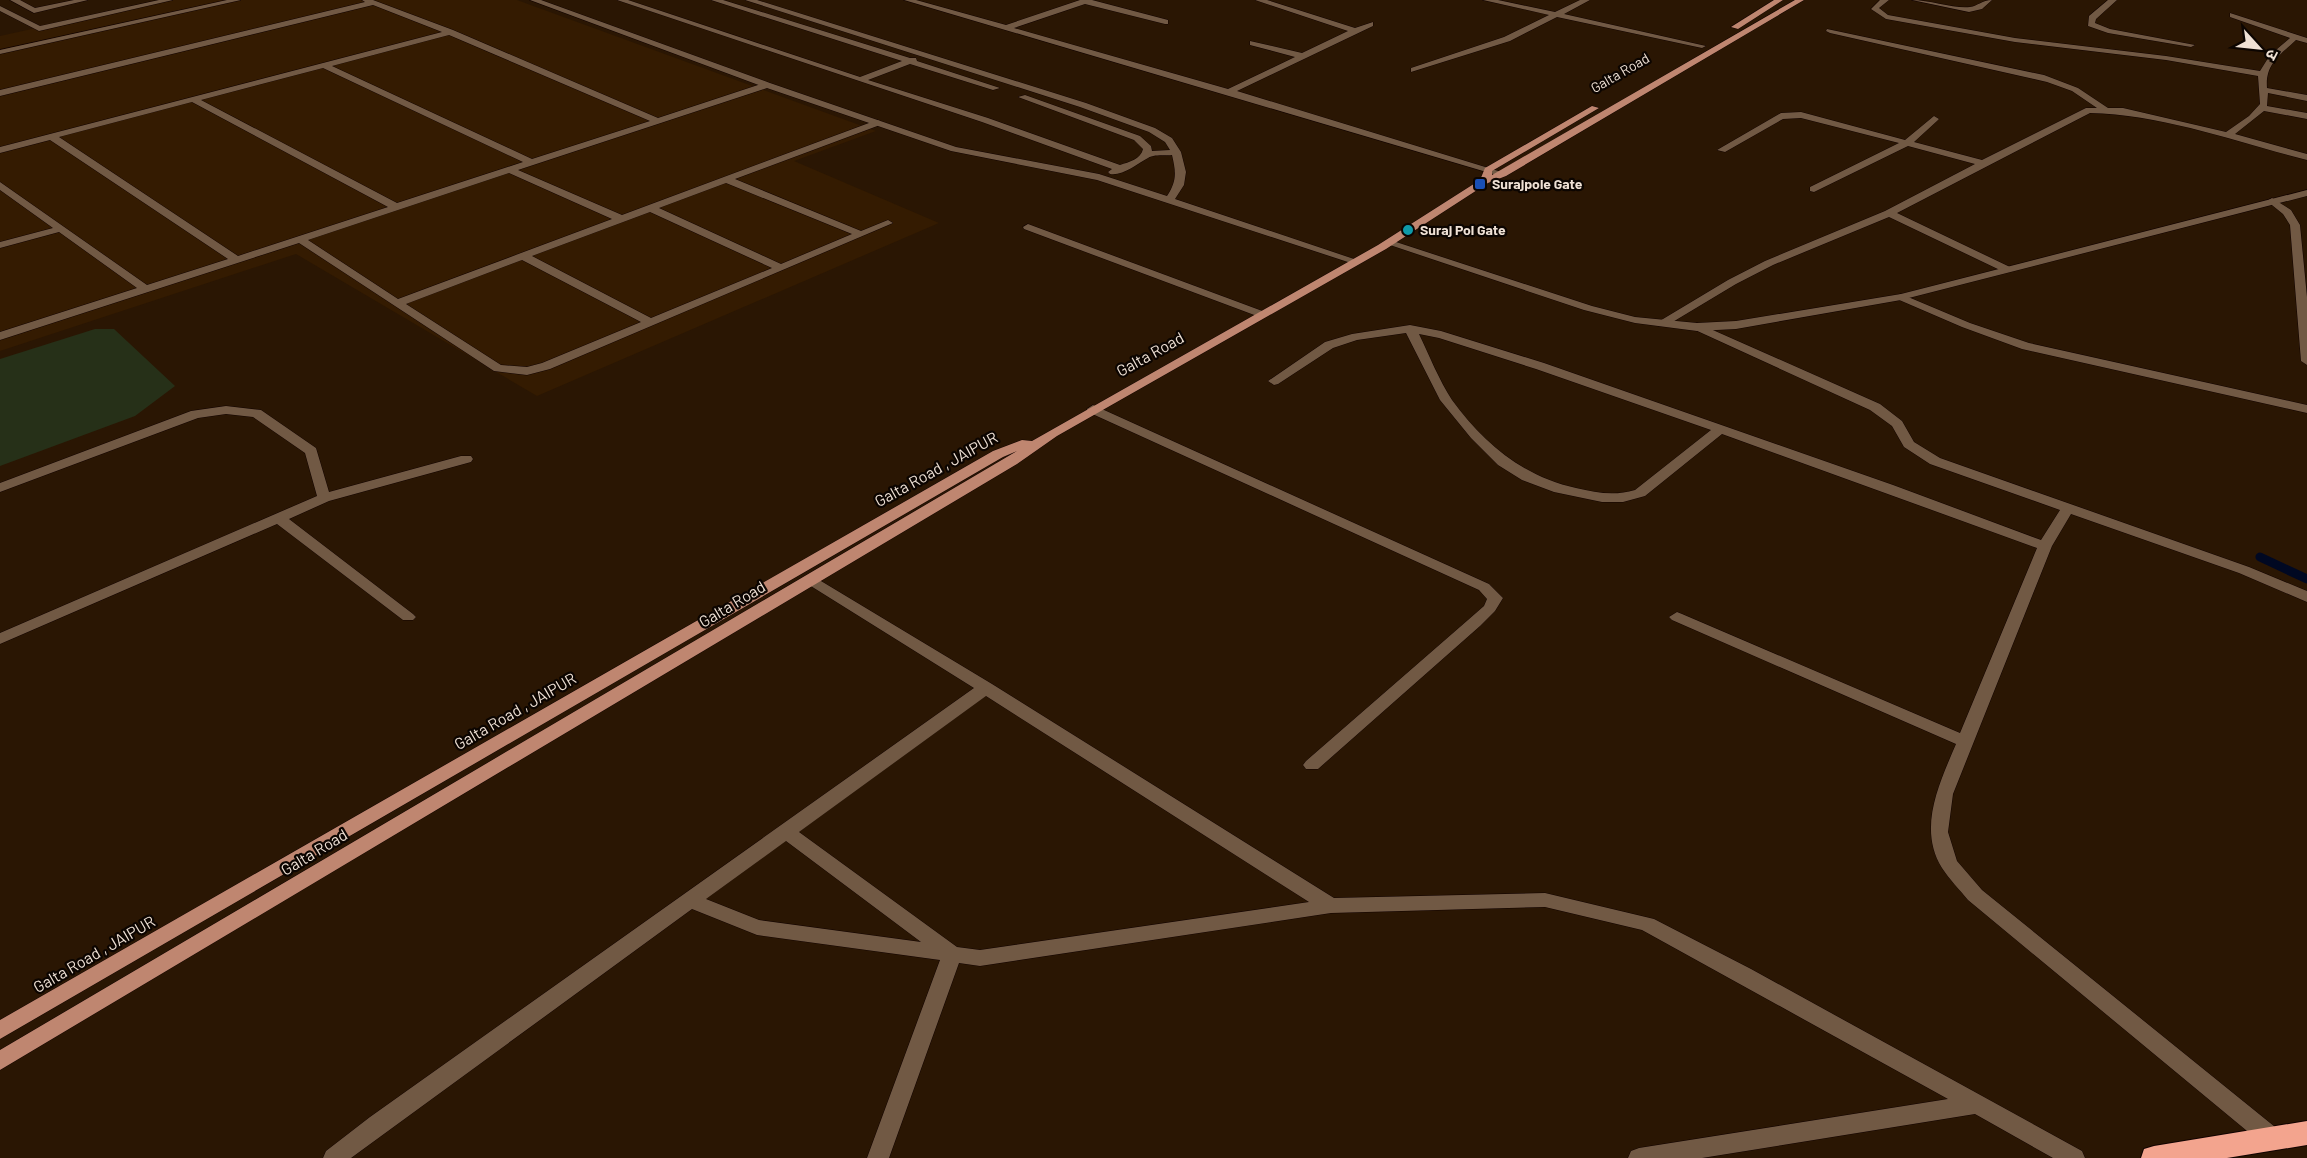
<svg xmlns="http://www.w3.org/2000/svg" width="2307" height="1158" font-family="Barlow,'Noto Sans Devanagari',sans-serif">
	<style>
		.built { fill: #341b01 }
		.green { fill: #263018 }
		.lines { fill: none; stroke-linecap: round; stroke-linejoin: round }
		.stream { stroke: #000822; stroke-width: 9 }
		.lane-casing { stroke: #120300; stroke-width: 1 }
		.street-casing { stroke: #120300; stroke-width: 1 }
		.secondary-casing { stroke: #120300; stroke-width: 1 }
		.primary-casing { stroke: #120300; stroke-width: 1 }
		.highway-casing { stroke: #120300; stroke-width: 2 }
		.lane { fill: #715944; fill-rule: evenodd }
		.street { fill: #715944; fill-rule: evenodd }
		.secondary { fill: #715944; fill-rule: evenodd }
		.primary { fill: #bf8670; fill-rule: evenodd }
		.highway { fill: #f3a48e; fill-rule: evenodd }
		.transit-dot { fill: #1a4fb4; stroke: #0c0501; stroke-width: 2 }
		.culture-dot { fill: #0f9aa8; stroke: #0c0501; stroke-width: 2 }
		.labels { text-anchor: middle; stroke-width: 4.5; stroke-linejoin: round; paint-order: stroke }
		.far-street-label { font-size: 14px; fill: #efe1d5; stroke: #0c0501 }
		.far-poi-label { font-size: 14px; font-weight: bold; fill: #efe1d5; stroke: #0c0501; text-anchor: start }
		.street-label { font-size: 16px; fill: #efe1d5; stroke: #0c0501 }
	</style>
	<rect width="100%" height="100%" fill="#2a1603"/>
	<path class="built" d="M164 0H517L876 131 794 161 939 223 537 396 296 254 0 351V36Z"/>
	<path class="green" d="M95 329H114L175 386 135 416 0 466V359Z"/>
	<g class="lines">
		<path class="stream" d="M2260 557 2307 579"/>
		<g class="lane-casing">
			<g id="lane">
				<path d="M227 0H241L0 54V50Z"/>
				<path d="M362 0H373L453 30 658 118 764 83H770V87L518 170 622 215 877 120 880 121V125L735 179 861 231 888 220 893 223 550 369 527 375 494 371 299 243 0 340V332L137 288 59 232 0 248V242L53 228 0 190V182L147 285 228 259 50 140 0 153V147L442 32 373 5 0 96V90L365 2ZM449 35 650 121 532 159 332 66ZM323 68 523 162 397 203 201 100ZM192 102 388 207 238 256 59 137ZM509 173 612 219 398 299 308 240ZM726 183 852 234 781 264 659 208ZM650 212 772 268 651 318 532 256ZM522 260 641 322 542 363 527 367 501 365 406 304Z"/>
				<path d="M226 406 261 410 316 448 329 492 461 456H471L473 459 471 462 329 501 289 519 413 614 416 617 413 620H403L277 524 0 644V633L317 496 305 453 253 417 226 414 198 418 0 492V483L191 411Z"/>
			</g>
		</g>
		<g class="street-casing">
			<g id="street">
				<path d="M10 0H20L35 8 74 0H88L34 13Z"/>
				<path d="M159 0H173L39 31 0 11V6L40 26Z"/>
				<path d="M530 0H541L770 83 956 147 1099 174 1167 196C1177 181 1176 172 1172 155 1165 156 1154 154 1148 158 1137 164 1123 176 1110 174L1108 172 1112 169 982 122 617 0H628L860 77 902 61 711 0H723L910 58H916L917 61 1000 88 993 90 910 64 868 80 988 118 1120 165C1129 162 1141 159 1143 149L1134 140 1018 97 1025 95 1140 136 1151 146 1152 151 1170 150 1165 142 1149 132 1080 107 745 0H757L1086 103 1155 128 1172 138 1181 152 1186 172 1184 185 1175 199 1360 261 1359 263H1351L1097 180 951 151 764 87Z"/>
				<path d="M904 0H916L1006 25 1080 0H1092L1168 20V24H1165L1085 4 1014 28 1228 89 1295 57 1250 45V41L1302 53 1348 31 1255 0H1267L1355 28 1373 22V26L1237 91 1508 174 1500 176Z"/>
				<path d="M1483 0H1498L1555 12 1580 0H1590L1564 14 1706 46 1702 48 1557 17 1510 41 1411 72V68L1504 37 1549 15Z"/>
				<path d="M1880 0H1889L1879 8 1888 15 2015 38 2166 56 2260 71 2270 55 2290 38 2230 17V13L2307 38V43L2296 40C2280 55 2265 64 2267 88L2307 95V101L2268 93 2267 106 2307 113V119L2264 111 2235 134 2307 154V160C2236 142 2165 115 2090 113L1897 213 2010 267V271H2002L1889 217 1773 265 1736 284 1666 326H1658V322L1728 280 1765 261 1885 211 1975 164 1908 146 1814 192 1810 191V187L1899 143 1801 118 1783 119 1725 152 1717 150 1781 113 1801 112 1905 140 1934 116 1939 119 1937 121 1914 142 1982 160 2086 108H2097L2072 91 2047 82 1830 33 1826 31 1827 29 2044 75 2078 88 2108 108H2123L2226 132 2249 116 2260 104 2258 76 2166 60 2015 42 1886 19 1871 9Z"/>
				<path d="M1912 0C1930 0 1955 9 1970 7 1978 6 1982 0 1992 0L1982 9 1969 12Z"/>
				<path d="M2108 0H2117L2096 19 2095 23 2110 29 2195 45 2191 47 2108 33 2088 26 2089 16Z"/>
				<path d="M2272 198 2291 210 2300 225 2307 297V365L2301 361 2290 225 2283 214 2267 201Z"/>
				<path d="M1028 224 1265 312 1267 314 1261 317 1257 316 1024 229 1023 227Z"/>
				<path d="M1901 294 1970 323 2029 343 2307 405V413L2022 349 1962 327 1897 299 1895 297Z"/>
				<path d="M1697 323 1880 404 1902 421 1914 442 1940 458 2249 567 2307 591V602L2239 573 2071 514 2052 546 1953 794 1948 832 1957 861 1982 890 2280 1131 2283 1138 2280 1145 2272 1148 2264 1145 1968 900C1960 890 1949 879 1942 868 1917 828 1940 782 1956 744L1672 620 1669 617 1677 612 1682 614 1960 733 2037 548 1722 434 1645 496 1623 502H1602L1554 492 1522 480 1498 465 1471 438 1440 400 1406 333 1357 340 1333 348 1278 384 1274 385 1268 381 1325 342 1352 334 1410 325 1441 331 1544 363 1893 485 2041 540 2060 510 1930 464 1904 447 1892 426 1870 410 1693 329 1691 327ZM1419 334 1439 338 1536 369 1711 430 1635 490C1615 496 1597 493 1576 488 1524 477 1483 443 1452 400 1439 380 1429 355 1419 334Z"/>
				<path d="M1093 405 1489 584 1503 598 1495 611 1480 626 1318 769H1306L1303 765 1306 761 1468 620 1484 606 1487 599 1479 590 1088 412 1087 409Z"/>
				<path d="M811 575 992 684 1334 898 1545 893 1654 919 1751 969 2082 1151 2085 1158H2053L1975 1114 1702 1158H1628L1631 1151 1639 1148 1948 1099 1642 930 1545 907 1331 913 980 966 959 963 889 1158H867L940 960 757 935 692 909 351 1158H323L326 1151 370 1117 974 688 806 583 803 580ZM986 696 1309 902 980 950 957 947 799 832ZM786 841 921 942 759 920 706 899Z"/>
			</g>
		</g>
		<g class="secondary-casing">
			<path id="secondary" d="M2307 190V196L1901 300 1736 329 1697 331 1635 323 1584 310 1384 243 1389 240 1393 241 1592 306 1635 317 1697 323 1736 321 1901 294Z"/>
		</g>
		<g class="primary-casing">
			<g id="primary">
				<path d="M1774 0H1783L1738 29 1731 27Z"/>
				<path d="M1795 0H1804L1506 176 1488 183 1386 249 1057 436 1017 464 0 1070V1050L1017 451 1003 457 0 1039V1020L993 451 1022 440 1032 441 1378 245 1480 180 1485 168 1592 106 1599 108 1492 171V175Z"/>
			</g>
		</g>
		<g class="highway-casing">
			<path id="highway" d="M2307 1121V1145L2227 1158H2141L2144 1149 2154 1146Z"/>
		</g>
		<use href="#lane" class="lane"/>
		<use href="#street" class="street"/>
		<use href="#secondary" class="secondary"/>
		<use href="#primary" class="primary"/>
		<use href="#highway" class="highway"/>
	</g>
	<rect class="transit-dot" x="1474" y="178" width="12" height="12" rx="3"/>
	<circle class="culture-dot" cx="1408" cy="230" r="6"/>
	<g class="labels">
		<g class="far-street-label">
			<text transform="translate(1620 73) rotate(-30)" y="5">Galta Road</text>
		</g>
		<g class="far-poi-label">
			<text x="1492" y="189">Surajpole Gate</text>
			<text x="1420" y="235">Suraj Pol Gate</text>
		</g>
		<g class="street-label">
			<text transform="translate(1150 354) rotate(-29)" y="6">Galta Road</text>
			<text transform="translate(936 469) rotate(-29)" y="6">Galta Road , JAIPUR</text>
			<text transform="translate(732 604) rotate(-31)" y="6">Galta Road</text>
			<text transform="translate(515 711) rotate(-30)" y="6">Galta Road , JAIPUR</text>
			<text transform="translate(314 852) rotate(-31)" y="6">Galta Road</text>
			<text transform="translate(94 954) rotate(-30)" y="6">Galta Road , JAIPUR</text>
		</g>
	</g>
	<g transform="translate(2259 48) rotate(117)" stroke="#0c0501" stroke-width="4.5" paint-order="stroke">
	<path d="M0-4.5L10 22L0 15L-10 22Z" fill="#efe1d5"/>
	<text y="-9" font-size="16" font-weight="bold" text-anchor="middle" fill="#efe1d5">उ</text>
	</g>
</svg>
